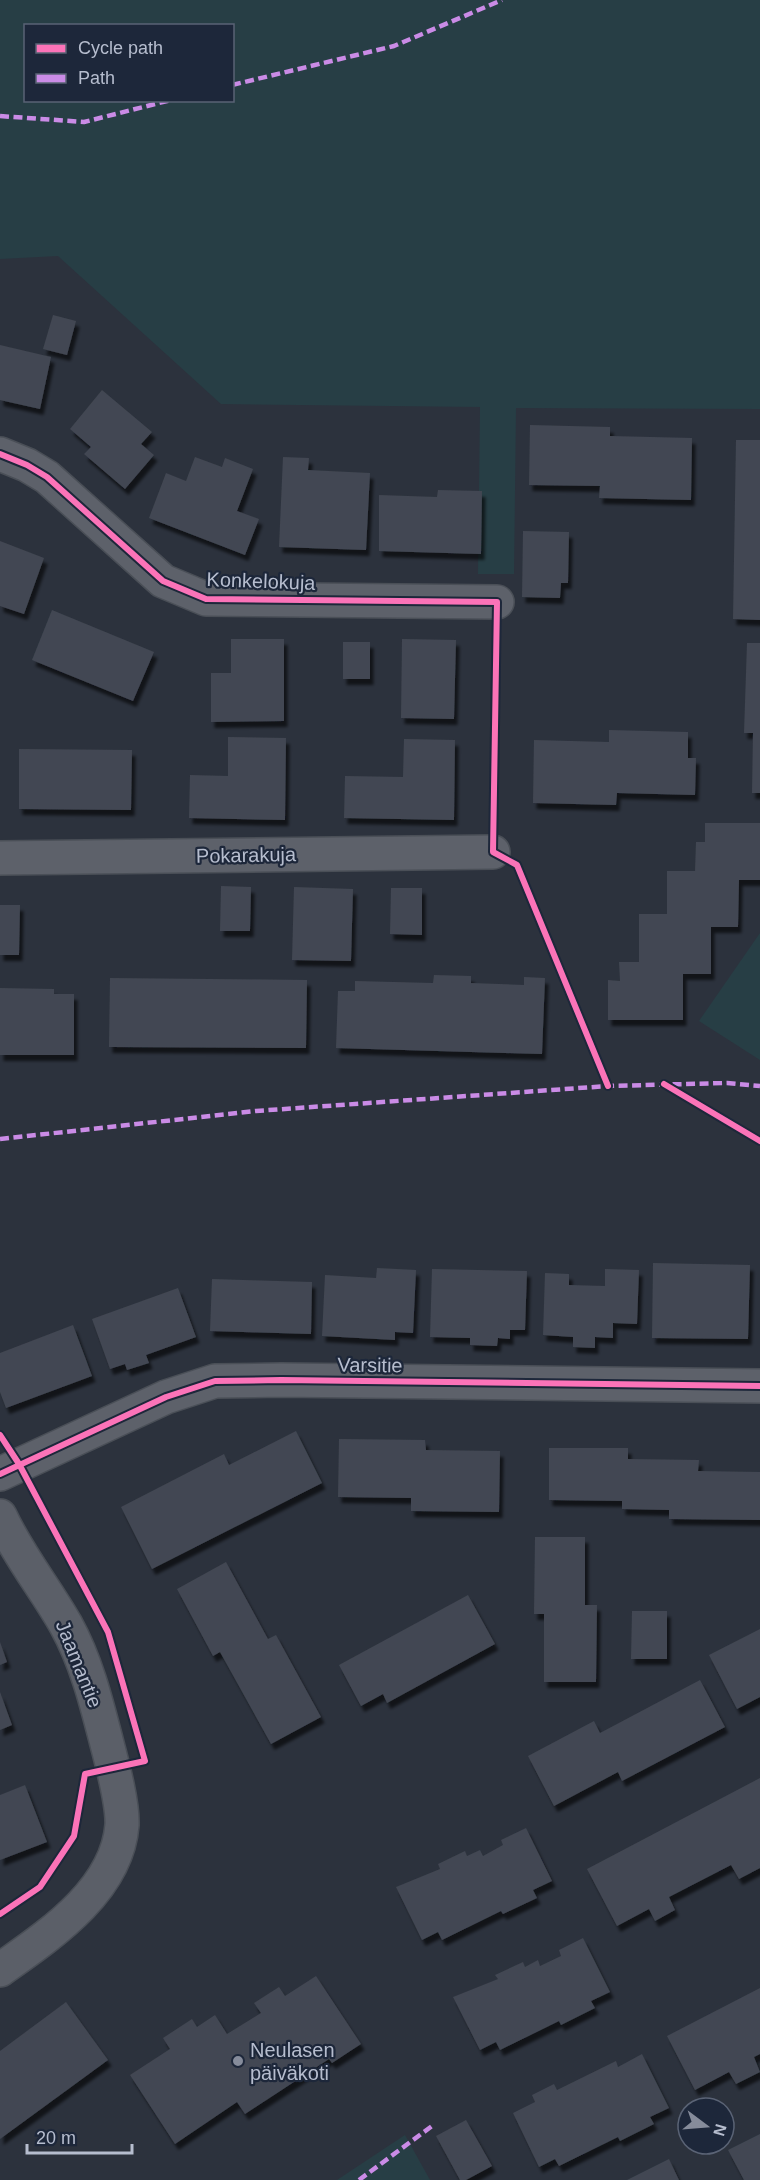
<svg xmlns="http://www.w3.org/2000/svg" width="760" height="2180" font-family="Helvetica,sans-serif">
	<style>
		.green { fill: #273e45; fill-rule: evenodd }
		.building { fill: #424752; filter: url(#shadow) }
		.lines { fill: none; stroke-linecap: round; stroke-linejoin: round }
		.street-casing { stroke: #4a4f57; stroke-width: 36 }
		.secondary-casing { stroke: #4a4f57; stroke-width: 36 }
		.street { stroke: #5d616a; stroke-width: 33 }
		.secondary { stroke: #5b5f68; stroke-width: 33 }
		.quiet { stroke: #ca8be6; stroke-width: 4.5; stroke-dasharray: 9 4.5; stroke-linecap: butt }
		.cycleway-casing { stroke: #1d273a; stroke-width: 10 }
		.cycleway { stroke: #fb73b8; stroke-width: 6 }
		.poi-dot { fill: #868c9b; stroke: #1d273a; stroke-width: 2 }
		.labels { text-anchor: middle; stroke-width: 4.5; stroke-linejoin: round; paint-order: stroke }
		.street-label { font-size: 20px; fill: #b6bdce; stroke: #1d273a }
		.poi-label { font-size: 20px; fill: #b6bdce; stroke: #1d273a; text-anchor: start }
	</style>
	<defs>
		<filter id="shadow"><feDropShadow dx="3.5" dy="6" stdDeviation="1.5" flood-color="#0009"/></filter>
	</defs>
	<rect width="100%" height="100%" fill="#2c323d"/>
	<g class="green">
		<path d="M0 0H760V409L516 408 514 574H478L480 407 221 404 58 256 0 259ZM26 26H232V100H26Z"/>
		<path d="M760 933V1060L699 1021Z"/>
		<path d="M405 2135 430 2180H337Z"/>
	</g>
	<g class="building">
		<path d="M53 315 76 321 67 355 43 349Z"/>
		<path d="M0 345 51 357 40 409 0 400Z"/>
		<path d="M102 390 152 432 141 444 154 455 125 489 84 454 91 447 70 429Z"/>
		<path d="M530 425 610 427V436L692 438 691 500 599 498 600 486 529 485Z"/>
		<path d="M736 440H760V620L733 619Z"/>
		<path d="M195 457 222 467 225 458 253 469 237 511 259 519 245 555 149 518 166 473 186 481Z"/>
		<path d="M283 457 309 458 308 470 370 473 366 550 279 547Z"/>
		<path d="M438 490 482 491 481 554 379 551V495L437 497Z"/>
		<path d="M523 531 569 532 568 583H561L560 598 522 597Z"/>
		<path d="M0 541 44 558 24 614 0 606Z"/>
		<path d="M52 610 154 652 133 701 32 660Z"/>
		<path d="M231 639H284V721L211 722V673H231Z"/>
		<path d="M402 639 456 640 454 719 401 718Z"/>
		<rect x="343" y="642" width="27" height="37"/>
		<path d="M747 643H760V793H752L753 733H744Z"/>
		<path d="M609 730 688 732V758H696L695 795 617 793 616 805 533 803 534 740 609 742Z"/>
		<path d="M228 737 286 738 285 820 189 818 190 775 228 776Z"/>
		<path d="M404 739 455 740 454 820 344 818 345 776 403 777Z"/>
		<path d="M19 749 132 750 131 810 19 809Z"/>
		<path d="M705 823H760V880H739L738 927H711V974H683V1020H608V980L620 981 619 962H639V914H667V871H695L696 842H705Z"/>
		<path d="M221 886 251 887 250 931H220Z"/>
		<path d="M294 887 353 889 351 961 292 960Z"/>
		<path d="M391 888H422V935L390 934Z"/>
		<path d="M0 905H20L19 955H0Z"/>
		<path d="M434 975 471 976V983L524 985V977L545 978 542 1054 336 1048 338 991H355V981L433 983Z"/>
		<path d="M110 978 307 980 306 1048 109 1047Z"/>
		<path d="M0 988 54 989V994H74V1055H0Z"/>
		<path d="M653 1263 750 1265 748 1339 652 1338Z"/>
		<path d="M377 1268 416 1270 413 1333 395 1332V1340L322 1336 325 1275 376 1278Z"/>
		<path d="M432 1269 527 1271 525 1330H510V1339L498 1338 497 1346 470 1345V1338L430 1337Z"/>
		<path d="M605 1269 639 1270 637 1324 613 1323V1338L595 1337V1348L573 1347V1337L543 1335 545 1273 569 1274V1285L605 1286Z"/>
		<path d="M212 1279 312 1282 311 1334 210 1331Z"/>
		<path d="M178 1288 196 1337 146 1355 149 1363 127 1370 125 1364 110 1369 92 1319Z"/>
		<path d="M73 1325 92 1376 6 1408 0 1392V1353Z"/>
		<path d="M296 1431 322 1483 152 1569 121 1507 224 1454 229 1465Z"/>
		<path d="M339 1439 425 1440 426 1450 500 1451 499 1512 411 1511V1498L338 1497Z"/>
		<path d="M549 1448H628V1459L699 1460 698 1471 760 1472V1520L669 1519V1510L622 1509V1501L549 1500Z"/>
		<path d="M535 1537H585V1605H597L596 1682H544V1614H534Z"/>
		<path d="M226 1562 268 1639 276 1635 321 1717 271 1744 220 1652 213 1656 177 1589Z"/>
		<path d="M468 1595 495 1644 387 1703 383 1694 361 1706 339 1665Z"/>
		<path d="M632 1611H667V1659H631Z"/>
		<path d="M760 1629V1697L737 1709 709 1655Z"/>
		<path d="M0 1642 7 1662 0 1665Z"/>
		<path d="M700 1680 725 1727 622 1781 618 1772 554 1806 528 1756 594 1721 600 1733Z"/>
		<path d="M0 1692 12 1725 0 1730Z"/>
		<path d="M760 1778V1868L739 1879 731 1865 669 1897 675 1910 655 1921 649 1909 617 1926 587 1869Z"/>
		<path d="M25 1785 47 1842 0 1860V1795Z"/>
		<path d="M526 1828 552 1881 533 1890 537 1898 503 1914 501 1911 442 1940 438 1932 422 1940 396 1887 440 1869 438 1864 465 1851 467 1856 480 1850 483 1856 503 1845 501 1840Z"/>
		<path d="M583 1938 610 1992 591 2001 595 2008 561 2025 559 2021 500 2050 496 2042 480 2050 453 1997 498 1979 495 1975 523 1962 525 1967 538 1960 540 1966 561 1956 559 1950Z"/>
		<path d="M316 1976 361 2044 332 2063 329 2059 245 2114 237 2102 175 2144 130 2075 170 2049 163 2038 192 2019 197 2027 215 2015 227 2034 261 2013 254 2003 279 1987 285 1996Z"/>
		<path d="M760 1988V2054L754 2057 760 2072 736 2084 729 2072 695 2090 667 2036Z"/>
		<path d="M66 2002 108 2060 0 2139V2051Z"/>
		<path d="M642 2054 669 2108 650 2117 654 2124 620 2141 618 2137 559 2166 555 2159 539 2167 513 2113 535 2102 532 2095 554 2084 557 2090 616 2061 618 2067Z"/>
		<path d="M466 2120 492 2166 466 2180H460L436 2136Z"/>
		<path d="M760 2134V2180H744L728 2150Z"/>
		<path d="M669 2159 679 2180H627Z"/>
	</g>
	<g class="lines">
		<g class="street-casing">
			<g id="street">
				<path d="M0 454 27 465 47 477 163 581 206 599 497 602"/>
				<path d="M0 858 493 852"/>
				<path d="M0 1474 166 1397 215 1381 281 1380 760 1386"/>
			</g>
		</g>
		<g class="secondary-casing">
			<path id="secondary" d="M0 1516C18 1555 45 1588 66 1625 86 1661 96 1701 106 1740 112 1763 123 1803 122 1825 117 1891 48 1936 0 1970"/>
		</g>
		<use href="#street" class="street"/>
		<use href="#secondary" class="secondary"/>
		<g class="quiet">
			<path d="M232 85 394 46 502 0"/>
			<path d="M0 116 84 122 171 100"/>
			<path d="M0 1139 256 1111 608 1086 727 1083 760 1086"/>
			<path d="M359 2180 432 2126"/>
		</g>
		<g class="cycleway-casing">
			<g id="cycleway">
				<path d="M0 454 27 465 47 477 163 581 206 599 497 602 493 852 517 865 608 1086"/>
				<path d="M664 1084 760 1141"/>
				<path d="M0 1435 19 1464 108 1632 145 1761 85 1774 74 1836 40 1887 0 1914"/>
				<path d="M0 1474 166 1397 215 1381 281 1380 760 1386"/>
			</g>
		</g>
		<use href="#cycleway" class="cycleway"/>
	</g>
	<circle class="poi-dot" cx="238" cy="2061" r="6"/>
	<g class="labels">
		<g class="street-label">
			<text transform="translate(261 581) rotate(2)" y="7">Konkelokuja</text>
			<text transform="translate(246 855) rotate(-1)" y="7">Pokarakuja</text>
			<text transform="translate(370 1365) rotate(1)" y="7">Varsitie</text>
			<text transform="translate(79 1664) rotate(68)" y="7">Jaamantie</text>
		</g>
		<g class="poi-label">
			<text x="250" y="2057">Neulasen<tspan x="250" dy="23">päiväkoti</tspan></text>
		</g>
	</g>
	<rect x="24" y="24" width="210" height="78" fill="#1d273a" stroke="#5a6375" stroke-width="1.5"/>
	<rect x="36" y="44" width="30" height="9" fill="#fb73b8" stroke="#5a6375" stroke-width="1.5"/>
	<text x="78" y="54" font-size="18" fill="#b6bdce">Cycle path</text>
	<rect x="36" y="74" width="30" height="9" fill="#ca8be6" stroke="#5a6375" stroke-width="1.5"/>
	<text x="78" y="84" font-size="18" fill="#b6bdce">Path</text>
	<g transform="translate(706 2126) rotate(106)"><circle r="28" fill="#1d273a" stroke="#5a6375" stroke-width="1.5"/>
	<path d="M0-4.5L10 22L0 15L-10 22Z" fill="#868c9b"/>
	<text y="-9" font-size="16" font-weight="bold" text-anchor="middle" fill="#b6bdce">N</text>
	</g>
	<path d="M27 2144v9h105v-9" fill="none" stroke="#b6bdce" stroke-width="3"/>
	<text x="36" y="2144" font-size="18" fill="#b6bdce" stroke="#1d273a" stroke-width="4.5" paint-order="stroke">20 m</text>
</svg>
